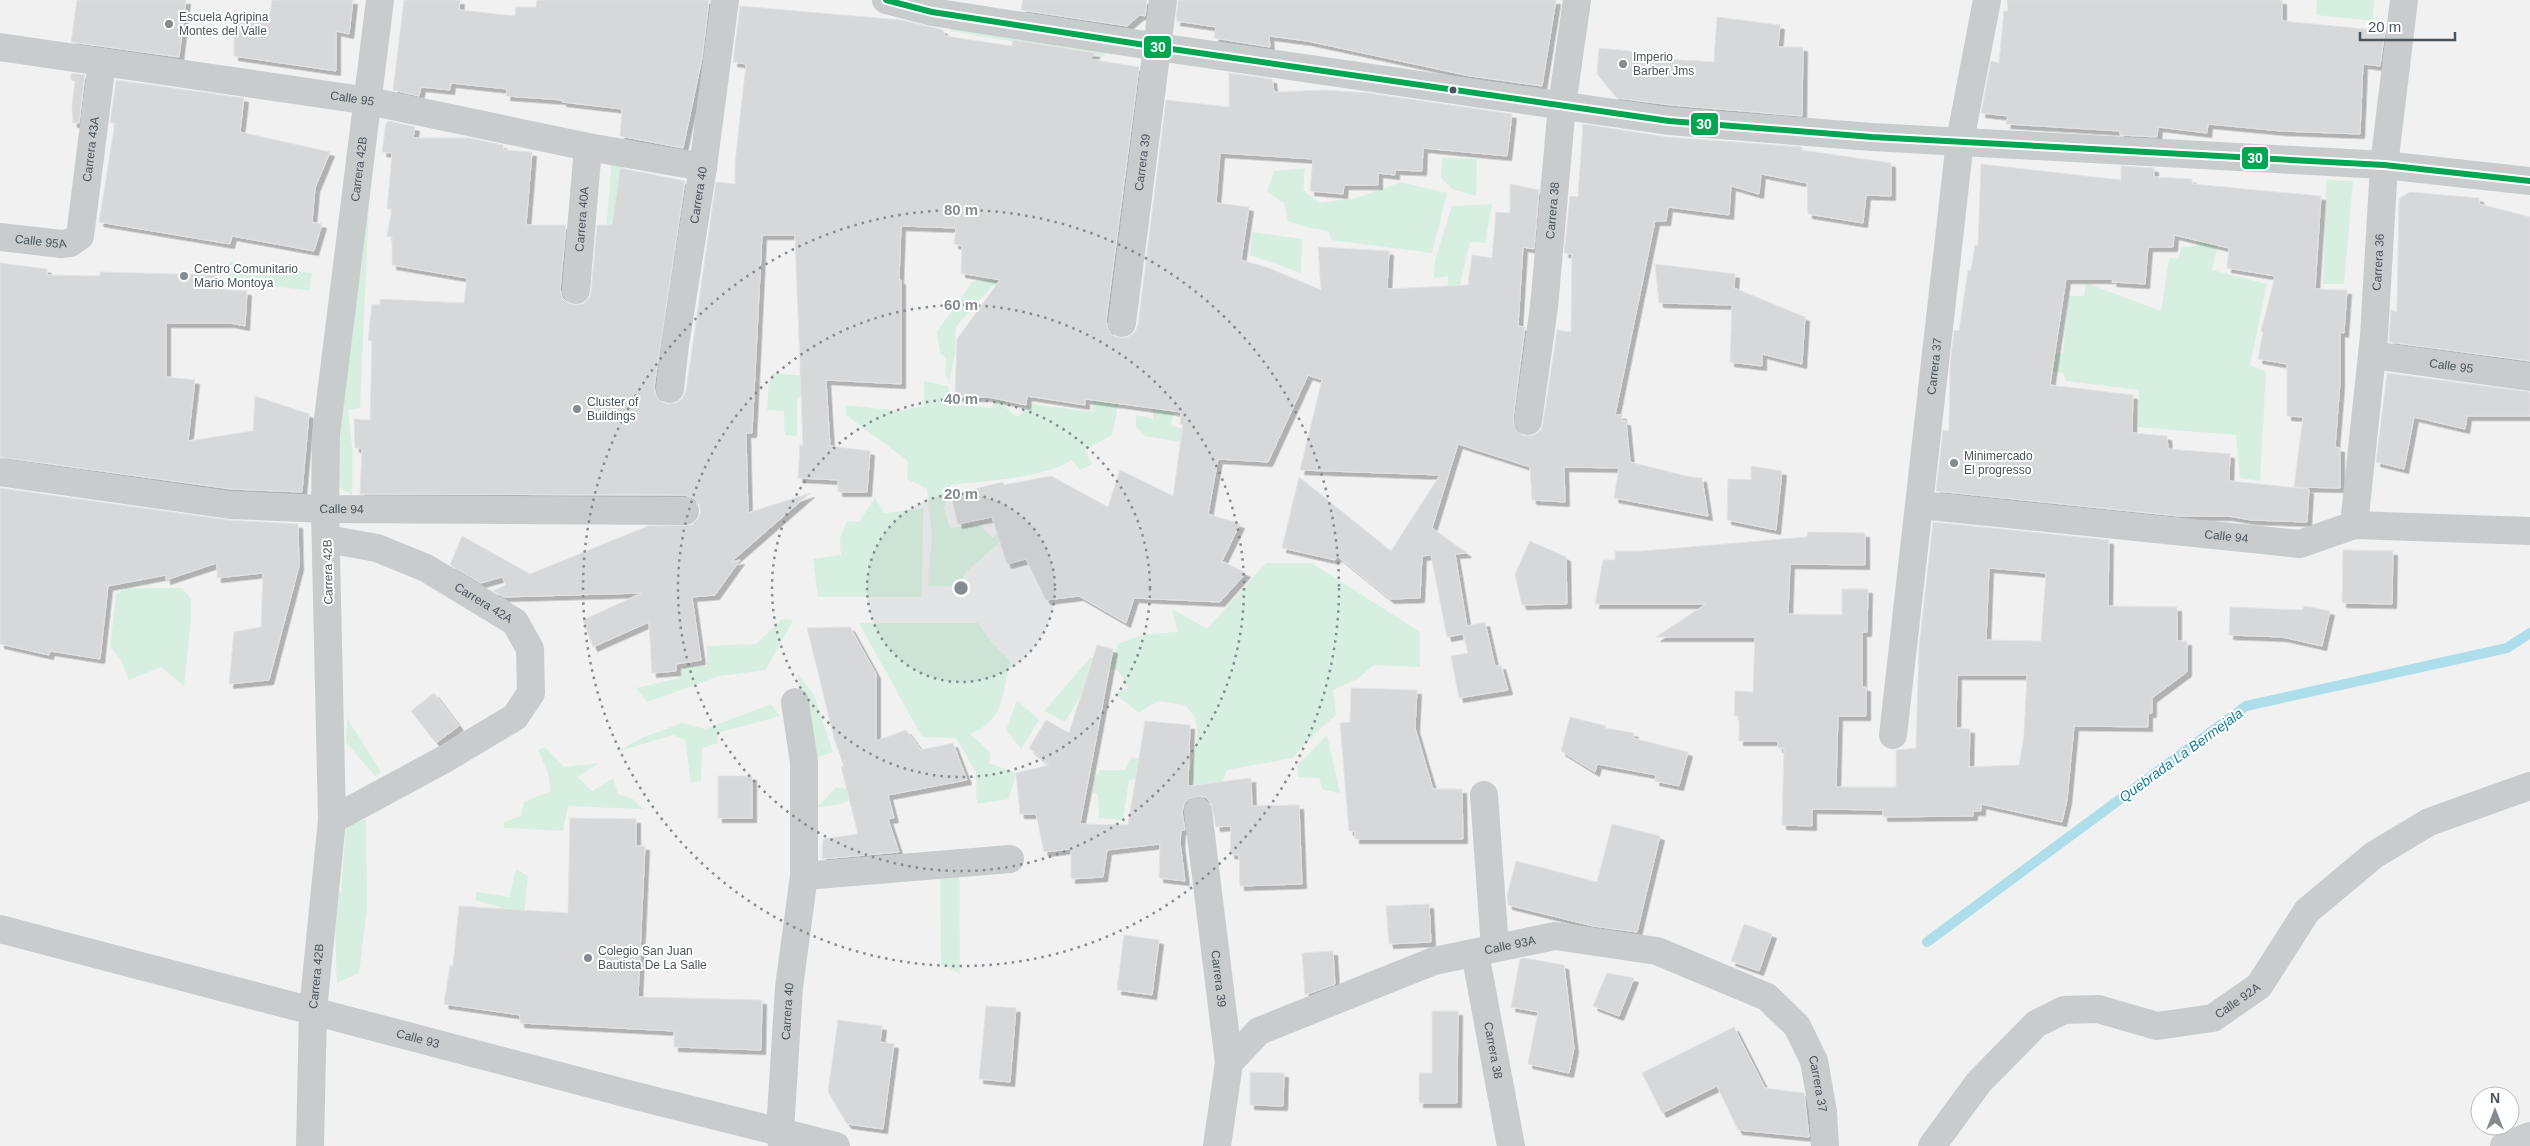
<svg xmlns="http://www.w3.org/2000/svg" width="2530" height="1146" font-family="Helvetica,sans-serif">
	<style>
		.green { fill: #d7efe0 }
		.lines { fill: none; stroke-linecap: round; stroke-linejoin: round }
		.stream { stroke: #aedeea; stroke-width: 10 }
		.building { fill: #d7d8d9; stroke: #e3e3e4; fill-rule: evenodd; filter: url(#shadow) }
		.minor { stroke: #c9cccd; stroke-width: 28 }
		.secondary { stroke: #cbcdcf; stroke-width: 28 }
		.bus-1-casing { stroke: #fff; stroke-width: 10 }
		.bus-1 { stroke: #00a651; stroke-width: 6 }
		.ring { fill: none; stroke: #848b91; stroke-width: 2.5; stroke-dasharray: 2.5 5 }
		.poi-dot { fill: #848b91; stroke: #fff; stroke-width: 2 }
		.bus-dot { fill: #49545d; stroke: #fff; stroke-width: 2 }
		.labels { text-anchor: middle; stroke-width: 4; stroke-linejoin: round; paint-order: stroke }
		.poi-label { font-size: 12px; fill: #49545d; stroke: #fff; text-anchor: start }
		.street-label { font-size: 12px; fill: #49545d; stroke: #fff }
		.water-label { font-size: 14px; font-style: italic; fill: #157c95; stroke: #fff }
		.centre { fill: #848b91; stroke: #fff; stroke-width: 2.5 }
		.ring-label { font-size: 15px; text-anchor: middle; font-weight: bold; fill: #848b91; stroke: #fff; stroke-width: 4; stroke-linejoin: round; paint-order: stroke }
		.line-badge { stroke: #fff; stroke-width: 2 }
		.badge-label { font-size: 14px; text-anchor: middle; font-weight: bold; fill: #fff }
	</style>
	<defs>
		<filter id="shadow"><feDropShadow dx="4.5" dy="4.5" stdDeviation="0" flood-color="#0004"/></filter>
	</defs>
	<rect width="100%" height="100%" fill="#f1f1f1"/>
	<g class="green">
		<path d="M2317 0H2374L2373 21 2316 15Z"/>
		<path d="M951 24 1105 47V57L951 31Z"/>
		<path d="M372 138 360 408 348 410 353 455 352 495 335 485Z"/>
		<path d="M1442 158 1477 159 1476 196 1452 189 1441 178Z"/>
		<path d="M612 159 653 168H619L618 194 604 254Z"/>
		<path d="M1305 168 1303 190 1319 203 1356 198 1401 182 1447 193 1432 253 1331 240 1329 231 1309 228 1288 221 1284 203 1267 192 1274 171Z"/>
		<path d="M2326 180 2353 181 2344 284H2323Z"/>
		<path d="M2196 187 2229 191 2212 270 2267 284 2250 365 2266 372 2260 481 2240 478 2236 435 2138 427 2139 390 2066 381 2063 373 2003 365 2007 348 2063 354 2068 296H2084L2086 283 2161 311 2169 258 2179 259 2181 247 2197 246Z"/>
		<path d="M1492 204 1485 243 1470 242 1454 310 1448 297V276L1434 278 1435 260 1452 206Z"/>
		<path d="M1252 232 1302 239 1301 273 1250 255Z"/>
		<path d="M996 234 1009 284 992 286 956 327 955 354 949 381 945 374 946 358 940 353 937 332 972 282 989 279Z"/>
		<path d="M230 262 312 273 309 290 226 282Z"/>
		<path d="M1127 364 1112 435 1085 450 1092 464 1080 470 1072 460C1044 478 985 481 951 485L944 508 950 528 979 525 993 539 1003 525 1004 538 965 573 960 586H928L932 536 927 489 907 479 908 461 846 415V405L899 411 924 406V381L948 386 952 404 991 408 999 395 1006 399V408L1017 417 1032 404 1092 412 1095 387Z"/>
		<path d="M773 373 809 376 806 398 797 397V436L785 435 784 411 767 410 769 384Z"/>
		<path d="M1177 381 1171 426 1219 436V448L1145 436 1136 427V415L1153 419V396Z"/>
		<path d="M875 498 884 513 923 509 922 597H818L813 559 841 555 840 538 847 521 859 522Z"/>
		<path d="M1266 563H1312L1420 632V667L1374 665 1357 679 1333 690 1336 715 1309 739 1293 758 1227 770 1213 804H1204L1201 786H1187C1189 764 1201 744 1196 721 1195 715 1188 709 1185 705L1158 701 1139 713 1115 694 1128 688 1118 670 1098 665 1065 722 1044 711 1090 658 1114 656 1118 644 1141 635 1178 632 1172 609 1207 629Z"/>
		<path d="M126 588H182L191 599V620L184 686 161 667 129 680 121 660 110 647 116 594Z"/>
		<path d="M782 619 793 620 766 670 720 676 647 702 636 688 679 678 683 667 707 666V646L756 644Z"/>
		<path d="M859 623H978L992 643 1010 661C1002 694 1005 720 970 734L990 752 989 763 1016 773 1009 799 977 804 976 772 956 738 922 737Z"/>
		<path d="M797 673 813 693 833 752 813 759Z"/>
		<path d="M1017 700 1039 720 1021 749 1006 730Z"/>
		<path d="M771 704 780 716 717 733 718 743 702 748 701 781 691 783 685 740 673 735 616 752 644 737 682 723 705 729Z"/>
		<path d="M347 718 381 772 375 776 346 742Z"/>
		<path d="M1327 735 1340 793 1323 790 1319 778 1298 777V765Z"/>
		<path d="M545 747 564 767 599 763 577 777 592 791 613 778 618 794 633 799 643 809 568 806 563 831 504 828V822L521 816 524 802 551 791 548 773 538 750Z"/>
		<path d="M1131 757 1145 760 1141 779 1129 780 1123 820 1099 818 1098 794 1092 793 1094 779 1100 770H1125Z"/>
		<path d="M915 774 840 804 818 807 836 787 849 789Z"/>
		<path d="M366 819 367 908 359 973 337 983 334 894 341 891 346 825Z"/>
		<path d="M516 869 528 876 515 1002 507 909 475 900 477 892 509 897Z"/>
		<path d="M940 869 959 874 960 974 941 964Z"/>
	</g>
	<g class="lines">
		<path class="stream" d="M1927 942 2246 706 2507 648 2530 633"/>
	</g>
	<g class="building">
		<path d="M77 0H186L179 57 71 42Z"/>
		<path d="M272 0H353L349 34 336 31V71L234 56V13L270 14Z"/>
		<path d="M404 0H460L459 10 515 16 516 7H536L537 0H709L702 58 683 148 620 136 622 109 562 102V100L506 96 507 89 451 83 450 90 421 87 419 96 393 90Z"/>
		<path d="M1023 0H1147L1145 16 1140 15 1127 26 1021 10Z"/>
		<path d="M1178 0H1556L1542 86 1470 76 1307 41 1269 36 1270 47 1214 38 1216 27 1176 21Z"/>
		<path d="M2007 0H2282V21L2385 31 2380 66 2363 64 2360 134 2281 131 2208 124 2207 133 2158 127 2157 137 2120 135V131L2006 124 2008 116 1981 113 1991 61 1999 63 2004 11H2008Z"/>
		<path d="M740 6 901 20 943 30 945 36 1012 46 1013 40 1096 53 1089 59 1139 67 1106 321 1108 329 1112 335 1120 338 1128 337 1135 332 1138 325 1166 100 1229 107V73L1272 79 1274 92 1325 90 1368 93 1512 114 1507 156 1423 148 1422 171 1395 170V175L1378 173V185H1344L1343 194 1310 191 1313 159 1220 153 1216 203 1249 207 1241 260 1269 268 1321 290 1318 247 1389 251 1387 289 1468 285 1472 255 1492 258 1496 212 1510 213V184L1539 190 1534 249 1523 247 1518 326 1525 327 1513 419 1514 427 1519 434 1525 436 1534 435 1541 430 1543 423 1557 330 1571 332 1572 254 1564 253 1570 196 1578 197 1583 124 1668 137 1802 147V150L1891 163V196L1866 195 1863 223 1808 214 1807 183 1761 174 1759 194 1731 186 1729 215 1668 207 1666 221H1655L1615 415H1622V421H1626L1630 462 1690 477 1702 478 1708 516 1614 498 1619 468 1564 467 1565 502 1532 500 1530 467 1458 444 1432 528 1467 553 1455 554 1467 626 1485 622 1495 666 1501 665 1508 690 1459 698 1451 656 1468 653 1463 634 1447 637 1431 555 1422 556 1420 598 1390 599 1337 556 1335 560 1282 548 1299 477 1391 551 1440 475 1300 470 1322 380 1308 375 1268 462 1218 459 1208 514 1240 524 1222 561 1246 573 1220 602 1134 598 1126 623 1079 596 1046 600 1026 559 1007 564 992 517 958 524 951 495 1003 482 1004 485 1051 476 1108 507 1120 470 1173 496 1183 425 1180 424 1181 412 1085 399V405L1027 396 1026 405 988 397H955L957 339 1000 280 961 273 962 246 954 244 956 228 901 226 899 280H901V384L826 380 830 446 870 451 867 492H838V480L798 478 800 445H803L795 235H762L752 433H746L748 513 810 493 731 562 740 560 715 595 692 597 701 660 676 664V671L652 673 649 622 593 647 583 620 642 593 504 597 493 591 506 585 502 577 481 583 450 565 462 536 530 574 648 526 692 525 698 519 701 512 699 504 693 498 685 495 360 494 362 448H355L354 419 370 420 372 341 368 340 372 304 380 305V299L464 303 467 278 392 265V237L387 236 392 209H387L392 153 382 152 386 123 389 121 415 127 413 138H469L503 145V150L532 152 526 225H566L560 289 562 297 568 303 574 305 583 304 589 298 591 292 597 225H612L620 168 685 181 654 387 656 395 660 401 668 404 676 403 682 399 686 391 716 182 735 184V163L746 64 733 62Z"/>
		<path d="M1717 17 1780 25 1778 47H1803L1802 116 1671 105 1617 98 1597 74 1599 48 1649 53 1648 58 1714 62Z"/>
		<path d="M71 73 85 75 79 123H73L72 106 75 81 71 80Z"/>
		<path d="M116 80 244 98 240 132 330 152 315 188 312 222 322 224 314 251 232 236 230 244 99 222 115 123H110Z"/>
		<path d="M1981 164 2121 180V166L2154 168V177L2192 179V184L2321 196 2315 289 2347 290 2344 333 2340 332V383L2335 447 2340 448V488L2294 487 2303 417 2287 416V364L2258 359 2263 332 2261 331 2275 276 2227 268 2229 248 2174 235 2173 247H2148L2145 284 2112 282 2113 279H2066L2050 385 2133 395 2132 433 2167 436 2168 449 2230 454 2229 481 2309 489 2307 522 2251 520 2228 516H2178L1936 491 1943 430 1949 431 1950 366 1954 330 1959 331 1968 270H1971L1975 245H1978Z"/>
		<path d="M2410 192 2479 198V204L2530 217V361L2389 342 2391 310 2397 312 2399 199Z"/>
		<path d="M0 263 47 269V275L100 276V272L217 275 212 289 247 291 245 326 230 323H166V377L195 380 188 441 253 431 255 396 309 414 302 492 231 489 0 457Z"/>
		<path d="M1655 264 1735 274 1734 288 1805 317 1802 364 1762 354V366L1730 362 1732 305 1659 303Z"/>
		<path d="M2387 373 2530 392V416H2467L2465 429 2414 417 2404 469 2376 462Z"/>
		<path d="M1751 466 1782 471 1776 530 1727 520 1728 479 1751 480Z"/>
		<path d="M0 488 228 520 298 524 299 566 269 680 229 684 234 632 261 627 263 573 217 578V563L166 580V575L108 586 100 659 50 651 49 655 0 644Z"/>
		<path d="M1933 522 2109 540 2108 606 2177 607V641H2187V672L2152 698V713H2148V727L2074 726 2067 800 2062 822 1981 804V811H1973V816L1883 817V810L1812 809V826L1782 825 1784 748H1778V741H1739V716H1734L1735 691 1753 692 1755 637H1656L1706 604H1595L1603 560H1615V551H1643L1807 537 1808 532 1865 533V565L1790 564 1788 614 1842 615V589H1868L1867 632H1862V687H1866V716H1838L1836 787H1896V750L1916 748 1919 647ZM1989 568 2046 573 2041 641 1986 640ZM1957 675H2027L2024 735 2019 765 1969 767 1970 729 1956 728Z"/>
		<path d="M1530 541 1566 557 1567 604 1522 605 1515 574Z"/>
		<path d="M2343 550 2393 551 2392 604 2342 603Z"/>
		<path d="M2304 606 2330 611 2322 646 2282 637 2229 635 2230 607 2303 610Z"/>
		<path d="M850 627 876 674V741L906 730 921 750 953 743 967 780 888 795 894 818 888 819 899 852 822 859 823 839 858 834 841 766 844 767 834 738 807 628Z"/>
		<path d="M1097 645 1113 649 1080 824 1128 825 1145 721 1190 725 1188 786 1251 778 1252 806 1299 805 1302 884 1240 886 1239 855 1230 854 1231 826 1216 827 1211 802 1205 797 1197 796 1188 799 1184 804 1182 812 1185 830H1181L1180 842 1185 881 1159 878 1160 844 1107 850 1103 877 1071 879V849L1044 852 1036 814H1020L1016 773 1049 765 1029 748 1046 720 1069 733Z"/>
		<path d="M1351 688 1417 690 1415 728 1433 789H1462L1463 839H1355V831H1349L1340 723 1350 722Z"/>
		<path d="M434 693 459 726 436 743 411 711Z"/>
		<path d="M1570 717 1606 726 1605 728 1634 733 1633 738 1688 752 1679 786 1655 781 1656 775 1597 764 1595 772 1561 751Z"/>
		<rect x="718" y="776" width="34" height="42"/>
		<path d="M570 818 636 819V846H645L638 997 762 1000 761 1050 674 1047V1031L520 1023V1015L444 1004 450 965 453 966 459 906 568 913Z"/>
		<path d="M1612 824 1660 836 1637 932 1593 926 1508 905 1507 896 1516 861 1597 882Z"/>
		<path d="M1429 904 1431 942 1389 944 1386 906Z"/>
		<path d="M1744 924 1772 934 1759 971 1731 961Z"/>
		<path d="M1124 935 1159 940 1152 995 1117 990Z"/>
		<path d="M1333 951 1335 984 1305 995 1302 953Z"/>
		<path d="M1524 958 1564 965 1574 1048 1569 1073 1528 1064 1538 1012 1511 1007 1520 959Z"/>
		<path d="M1607 973 1634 978 1619 1016 1593 1006Z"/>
		<path d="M986 1006 1016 1008 1010 1082 979 1079Z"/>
		<path d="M1432 1011H1458L1457 1103H1419V1073H1432Z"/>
		<path d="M838 1020 882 1026 880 1042 894 1044 883 1129 847 1124 828 1092Z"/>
		<path d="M1734 1027 1765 1088 1804 1093 1809 1137 1738 1130 1717 1086 1662 1113 1642 1073Z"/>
		<path d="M1250 1072 1284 1073 1283 1106 1250 1105Z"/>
	</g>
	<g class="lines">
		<g class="minor">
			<path d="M886 0 932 12 1158 47 1669 121 1872 137 2384 165 2530 181"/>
			<path id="s1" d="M0 47 369 101 588 147 703 167"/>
			<path id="s2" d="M0 237 61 244 70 243 80 236 102 62"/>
			<path id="s3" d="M576 290 588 147"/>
			<path id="s4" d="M1122 323 1163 0"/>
			<path id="s5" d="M2372 355 2530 377"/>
			<path id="s6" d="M670 389 675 345 703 167 725 0"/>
			<path id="s7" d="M1528 421 1544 307 1562 105 1577 0"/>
			<path id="s8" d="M0 472 230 505 325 509 685 511"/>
			<path id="s9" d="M1920 505 2300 544 2354 525 2530 531"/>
			<path id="s10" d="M2354 525 2374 336 2384 165 2404 0"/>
			<path id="s11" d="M327 539 377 548 426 568 515 622 530 649 531 693 515 717 443 760 332 820"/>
			<path id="s12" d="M1893 735 1960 141 1987 0"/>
			<path d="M1484 795 1495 948"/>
			<path id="s13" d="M1198 811 1229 1063 1217 1146"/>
			<path d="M804 876 1010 859"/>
			<path id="s14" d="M0 929 640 1097 836 1146"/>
			<path id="s15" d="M1475 953 1511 1146"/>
			<path id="s16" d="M1229 1063 1259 1031 1434 961 1555 936 1657 951 1767 997 1797 1026 1814 1061 1823 1112 1825 1146"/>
			<path id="s17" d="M310 1146 313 1010 332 820 325 509 326 435 380 0"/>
			<path id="s18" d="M782 1146 780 1131 789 987 804 876V762L795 702"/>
			<path id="s19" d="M1932 1146 1979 1082 2036 1024 2064 1010 2098 1009 2157 1026 2213 1018 2259 986 2307 911 2374 855 2429 822 2530 786"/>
		</g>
		<path class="secondary" d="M2504 1146 2530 1136"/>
		<g class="bus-1-casing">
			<path id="bus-1" d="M886 0 932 12 1158 47 1669 121 1872 137 2384 165 2530 181"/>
		</g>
		<use href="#bus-1" class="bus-1"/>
	</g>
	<circle cx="961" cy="588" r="94" fill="#848b91" fill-opacity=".12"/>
	<g class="ring">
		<circle cx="961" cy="588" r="94"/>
		<circle cx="961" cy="588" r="189"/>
		<circle cx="961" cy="588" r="283"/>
		<circle cx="961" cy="588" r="378"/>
	</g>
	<g class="poi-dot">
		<circle cx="169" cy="24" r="5"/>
		<circle cx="1623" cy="64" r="5"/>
		<circle cx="184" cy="276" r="5"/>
		<circle cx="577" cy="409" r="5"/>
		<circle cx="1954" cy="463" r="5"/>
		<circle cx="588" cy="958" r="5"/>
	</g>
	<circle class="bus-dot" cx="1453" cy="90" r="4.5"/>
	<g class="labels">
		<g class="poi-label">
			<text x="179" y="21">Escuela Agripina<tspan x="179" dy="14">Montes del Valle</tspan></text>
			<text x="1633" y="61">Imperio<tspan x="1633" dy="14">Barber Jms</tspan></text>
			<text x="194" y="273">Centro Comunitario<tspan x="194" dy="14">Mario Montoya</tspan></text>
			<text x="587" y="406">Cluster of<tspan x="587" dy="14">Buildings</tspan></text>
			<text x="1964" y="460">Minimercado<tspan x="1964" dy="14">El progresso</tspan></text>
			<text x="598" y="955">Colegio San Juan<tspan x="598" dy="14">Bautista De La Salle</tspan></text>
		</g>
		<g class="street-label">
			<text dy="4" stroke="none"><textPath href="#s1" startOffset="356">Calle 95</textPath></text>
			<text dy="4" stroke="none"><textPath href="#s2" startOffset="170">Carrera 43A</textPath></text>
			<text dy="4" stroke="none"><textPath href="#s4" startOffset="162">Carrera 39</textPath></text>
			<text dy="4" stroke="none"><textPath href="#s17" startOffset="980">Carrera 42B</textPath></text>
			<text dy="4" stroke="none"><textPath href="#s6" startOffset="196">Carrera 40</textPath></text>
			<text dy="4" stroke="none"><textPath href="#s7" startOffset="212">Carrera 38</textPath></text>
			<text dy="4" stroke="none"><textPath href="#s3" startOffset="71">Carrera 40A</textPath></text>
			<text dy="4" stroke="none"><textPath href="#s2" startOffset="41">Calle 95A</textPath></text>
			<text dy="4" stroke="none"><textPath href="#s10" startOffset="264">Carrera 36</textPath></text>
			<text dy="4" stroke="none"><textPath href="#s5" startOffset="80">Calle 95</textPath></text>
			<text dy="4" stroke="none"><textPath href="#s12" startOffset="371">Carrera 37</textPath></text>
			<text dy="4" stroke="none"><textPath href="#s8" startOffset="344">Calle 94</textPath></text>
			<text dy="4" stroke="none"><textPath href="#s9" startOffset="308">Calle 94</textPath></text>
			<text transform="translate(328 572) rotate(-91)" y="4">Carrera 42B</text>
			<text dy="4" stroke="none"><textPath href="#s11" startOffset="171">Carrera 42A</textPath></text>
			<text dy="4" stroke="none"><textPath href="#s16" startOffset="310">Calle 93A</textPath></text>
			<text dy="4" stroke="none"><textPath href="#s17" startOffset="170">Carrera 42B</textPath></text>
			<text dy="4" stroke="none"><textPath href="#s13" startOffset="169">Carrera 39</textPath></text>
			<text dy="4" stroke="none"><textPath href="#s19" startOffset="374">Calle 92A</textPath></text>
			<text dy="4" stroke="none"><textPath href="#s18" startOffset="135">Carrera 40</textPath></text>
			<text dy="4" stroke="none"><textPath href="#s14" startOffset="432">Calle 93</textPath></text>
			<text dy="4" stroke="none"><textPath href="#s15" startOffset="99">Carrera 38</textPath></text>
			<text dy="4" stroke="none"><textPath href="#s16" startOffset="682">Carrera 37</textPath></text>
		</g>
		<g class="water-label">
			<text transform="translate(2181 755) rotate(-36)" y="5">Quebrada La Bermejala</text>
		</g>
	</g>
	<circle cx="961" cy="588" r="8" class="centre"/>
	<g class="ring-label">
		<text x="961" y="215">80 m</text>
		<text x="961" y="310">60 m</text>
		<text x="961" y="404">40 m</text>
		<text x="961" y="499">20 m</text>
	</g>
	<g class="line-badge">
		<rect x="1143" y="35" width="29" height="24" rx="5" fill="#00a651"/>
		<rect x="1690" y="112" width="29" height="24" rx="5" fill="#00a651"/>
		<rect x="2241" y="146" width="28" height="24" rx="5" fill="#00a651"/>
	</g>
	<g class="badge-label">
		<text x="1158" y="52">30</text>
		<text x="1704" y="129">30</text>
		<text x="2255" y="163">30</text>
	</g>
	<g transform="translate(2495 1111)"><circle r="24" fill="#ffffff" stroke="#b6bbbe"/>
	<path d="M0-4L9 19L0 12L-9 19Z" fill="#848b91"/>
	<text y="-8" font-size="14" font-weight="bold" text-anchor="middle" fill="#49545d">N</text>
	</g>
	<path d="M2360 32v8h95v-8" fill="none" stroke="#49545d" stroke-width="2.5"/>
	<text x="2368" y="32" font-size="15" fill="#49545d" stroke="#ffffff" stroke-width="4" paint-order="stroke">20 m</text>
</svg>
